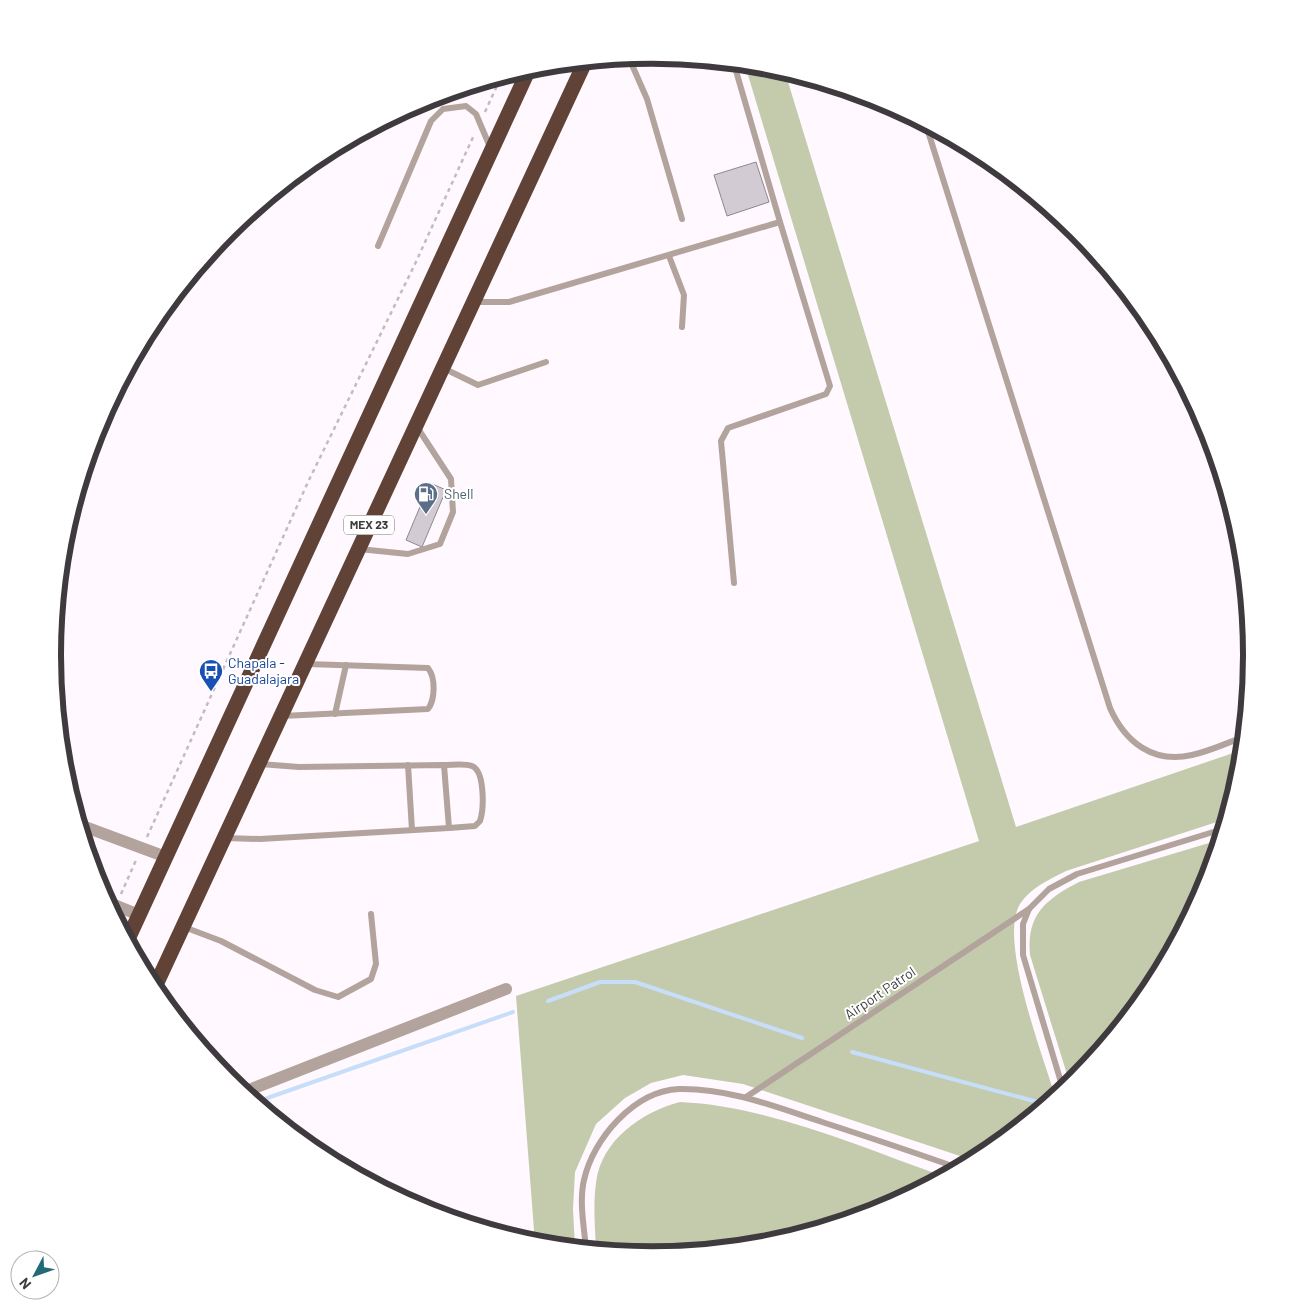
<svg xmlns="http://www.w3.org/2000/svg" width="1304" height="1310" font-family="Barlow,sans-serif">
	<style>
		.green { fill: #c4cbac }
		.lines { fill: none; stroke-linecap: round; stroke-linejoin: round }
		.stream { stroke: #c7defa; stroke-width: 4 }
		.building { fill: #d3cbd3; stroke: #8f888f }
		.path { stroke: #c2bcc1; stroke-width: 2.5; stroke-dasharray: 4 4; stroke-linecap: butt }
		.lane { stroke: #b3a39d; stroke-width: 6 }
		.street { stroke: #b3a39d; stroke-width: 12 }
		.highway { stroke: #604336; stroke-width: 15 }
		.labels { text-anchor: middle; stroke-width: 4; stroke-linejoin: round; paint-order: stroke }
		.shield { fill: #fff; stroke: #787577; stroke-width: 1 }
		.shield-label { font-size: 12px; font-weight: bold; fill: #3e3a3d }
		.service-label { font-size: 14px; fill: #4e5e75; stroke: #fff; text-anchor: start }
		.transit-label { font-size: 14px; fill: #164399; stroke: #fff; text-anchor: start }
		.street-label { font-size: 14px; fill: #3e3a3d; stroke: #fff }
		.rim { fill: none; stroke: #3e3a3d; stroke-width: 6 }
	</style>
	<rect width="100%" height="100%" fill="#fff8fe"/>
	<g class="green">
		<path d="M745 65 769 67 785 72 1016 827 1242 750 1240 772 1226 819 1066 871C1049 880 1031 887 1020 904 998 940 1043 1055 1055 1096L985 1154 972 1160 743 1084 683 1075 651 1083 625 1098 596 1124 575 1172 573 1209 575 1247 535 1243 516 996 979 841Z"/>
		<path d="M1219 840 1206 885 1150 988 1070 1084 1030 955C1026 915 1046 899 1079 882Z"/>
		<path d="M680 1102C769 1106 860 1147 943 1176L881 1209 769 1243 652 1254 596 1249C595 1227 593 1205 596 1183 601 1140 642 1112 680 1102Z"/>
	</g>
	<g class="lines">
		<g class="stream">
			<path d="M548 1001 600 982H635L802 1038"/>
			<path d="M852 1052 1045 1104"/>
			<path d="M256 1102 513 1012"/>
		</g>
	</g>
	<g class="building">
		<path d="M756 162 769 202 727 216 714 175Z"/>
		<path d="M430 483 446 490 422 547 406 540Z"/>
	</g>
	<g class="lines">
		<g class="path">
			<path d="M485 112 501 77"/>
			<path d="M147 837 308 482 415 264 474 135"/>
			<path d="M121 894 137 858"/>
		</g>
		<g class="lane">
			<path d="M629 58 647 99 682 219"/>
			<path d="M926 125 1110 708C1125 742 1153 764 1192 755 1210 751 1227 743 1243 737"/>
			<path d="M378 246 431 121 443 109 466 106 476 114 490 147"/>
			<path d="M669 256 684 295 682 327"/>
			<path d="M474 302H509L780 222 734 64"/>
			<path d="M443 368 478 385 546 362"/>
			<path d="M359 549 408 554 440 544 453 512 451 479 417 427"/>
			<path d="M734 583 721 441 728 428 826 394 830 386 780 222"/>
			<path d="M335 714 346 665"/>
			<path d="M282 716 428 709C435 700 436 678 428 668L307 664"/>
			<path d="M408 765 412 830"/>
			<path d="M444 765C453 765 464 763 472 766 485 771 484 809 480 821L475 826 449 828"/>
			<path d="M225 838 260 839 449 828 444 765 299 767 260 764"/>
			<path d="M184 927 221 941 315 990 338 997 371 979 376 964 371 914"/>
			<path d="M1063 1089 1023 955V924L1029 909 1049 889 1077 874 1223 829"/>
			<path d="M746 1097 1029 909"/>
			<path d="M586 1248C584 1227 579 1201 584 1180 593 1139 634 1091 679 1089 729 1088 776 1107 822 1122 868 1137 913 1152 958 1168"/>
		</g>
		<g class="street">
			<path d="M80 825 166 857"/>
			<path d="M107 902 139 915"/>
			<path d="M244 1092 506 989"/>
		</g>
		<g class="highway">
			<path d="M128 939 529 69"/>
			<path d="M154 989 585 62"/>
		</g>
	</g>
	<defs>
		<g id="fuel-pin" transform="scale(1.25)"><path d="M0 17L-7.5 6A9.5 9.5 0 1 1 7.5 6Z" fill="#5c6f8a" stroke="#fff"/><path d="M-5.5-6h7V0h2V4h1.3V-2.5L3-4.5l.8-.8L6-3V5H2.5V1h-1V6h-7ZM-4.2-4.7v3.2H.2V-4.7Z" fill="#fff"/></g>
		<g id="bus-pin" transform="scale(1.25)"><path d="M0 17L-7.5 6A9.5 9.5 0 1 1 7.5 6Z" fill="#1a4fb4" stroke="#fff"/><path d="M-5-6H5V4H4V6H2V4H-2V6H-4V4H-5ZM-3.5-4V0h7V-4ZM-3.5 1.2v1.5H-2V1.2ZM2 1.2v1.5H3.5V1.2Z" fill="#fff"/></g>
	</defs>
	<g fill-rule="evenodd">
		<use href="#fuel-pin" x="426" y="494"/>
		<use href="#bus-pin" x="211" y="671"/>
	</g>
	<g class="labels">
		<rect class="shield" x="344" y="515.5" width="50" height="19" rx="4"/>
		<g class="shield-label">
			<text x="369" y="529">MEX 23</text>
		</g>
		<g class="service-label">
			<text x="444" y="499">Shell</text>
		</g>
		<g class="transit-label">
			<text x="228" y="668">Chapala -<tspan x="228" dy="16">Guadalajara</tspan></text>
		</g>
		<g class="street-label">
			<text transform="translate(880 993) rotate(-34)" y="5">Airport Patrol</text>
		</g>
	</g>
	<path d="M0 0H1304V1310H0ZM61 655a591 591 0 1 1 1182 0a591 591 0 1 1-1182 0Z" fill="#fff" fill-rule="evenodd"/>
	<path class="rim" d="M61 655a591 591 0 1 1 1182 0a591 591 0 1 1-1182 0Z"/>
	<g transform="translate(35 1275) rotate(229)"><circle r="24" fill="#ffffff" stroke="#b2b0b1"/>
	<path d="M0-4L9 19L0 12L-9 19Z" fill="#226b76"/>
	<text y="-8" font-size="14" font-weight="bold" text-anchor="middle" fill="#3e3a3d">N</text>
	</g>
</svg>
